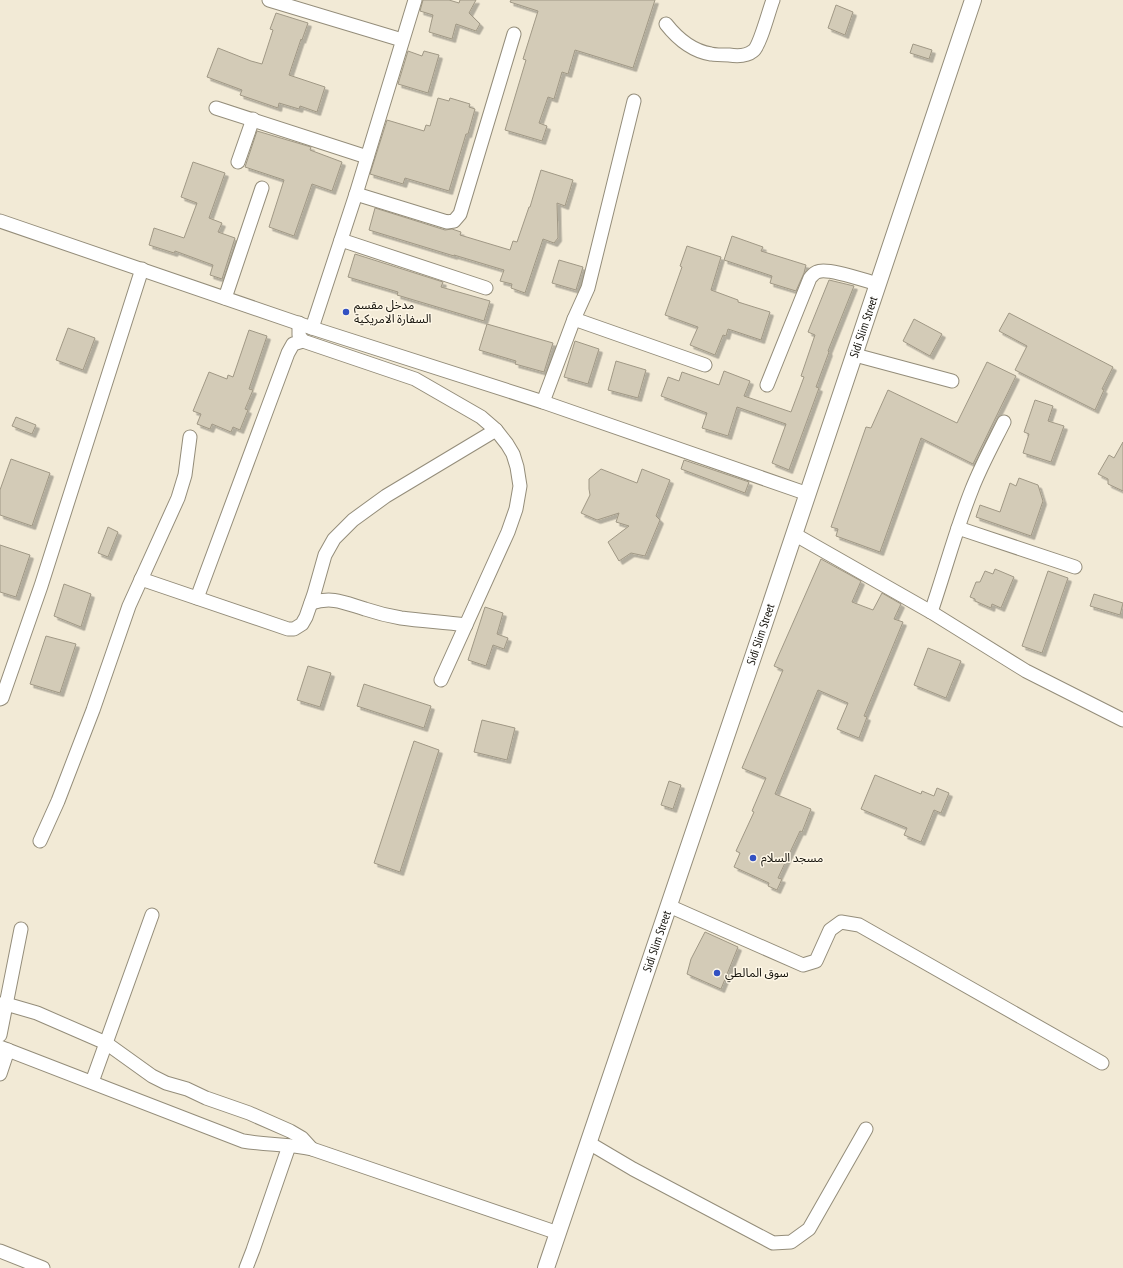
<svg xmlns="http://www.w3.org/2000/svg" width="1123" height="1268" font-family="'PT Sans Narrow','Noto Sans Arabic',sans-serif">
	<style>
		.building { fill: #d3cbb7; stroke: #a09885; filter: url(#shadow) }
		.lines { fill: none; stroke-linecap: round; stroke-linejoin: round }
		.minor-casing { stroke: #948d7a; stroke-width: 15 }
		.major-casing { stroke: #948d7a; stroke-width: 18 }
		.minor { stroke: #fff; stroke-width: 13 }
		.major { stroke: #fff; stroke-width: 16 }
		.poi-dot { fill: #3351c2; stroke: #fef7e7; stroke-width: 1.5 }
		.labels { text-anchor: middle; stroke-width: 3; stroke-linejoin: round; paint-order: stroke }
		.poi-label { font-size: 12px; fill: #13110a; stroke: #fef7e7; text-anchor: start }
		.street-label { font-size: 12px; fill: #13110a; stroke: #fef7e7 }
	</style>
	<defs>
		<filter id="shadow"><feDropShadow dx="3.5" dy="3.5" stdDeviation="0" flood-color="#0004"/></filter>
	</defs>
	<rect width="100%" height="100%" fill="#f2ead6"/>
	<g class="building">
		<path d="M423 0H449L459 3 460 0H476L469 13 480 24 476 31 456 24 452 39 429 32 433 15 420 11Z"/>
		<path d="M511 0H655L633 68 575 50 568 74 562 72 554 99 548 97 539 123 547 126 542 141 505 130 526 60 523 59 538 11 510 2Z"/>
		<path d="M836 5 853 12 845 35 828 28Z"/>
		<path d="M276 13 308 23 302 40 301 39 289 75 325 87 317 112 300 106 299 109 279 103 278 108 240 95 242 90 207 77 218 48 251 61 262 64 273 30 270 29Z"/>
		<path d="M913 44 932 50 929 59 910 53Z"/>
		<path d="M408 51 422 56 424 51 439 55 428 93 398 84Z"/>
		<path d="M438 98 449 101 450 98 470 104 469 107 475 109 468 134H466L449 191 405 178 403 184 370 174 387 120 424 131 426 125 430 126Z"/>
		<path d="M257 131 311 147 310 150 342 162 332 191 312 184 294 236 269 227 284 180 245 167Z"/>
		<path d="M193 162 225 173 209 218 222 223 218 232 235 238 222 279 210 275 213 265 175 251 174 253 149 245 154 228 184 238 197 203 181 197Z"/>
		<path d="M541 170 573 180 565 206 557 203 558 238 554 243 543 239 525 293 511 288 512 284 500 281 504 270 454 255V256L369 230 375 208 445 230 452 229 461 232 460 235 510 250 513 241 517 242 529 207H530Z"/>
		<path d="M732 236 763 247 761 251 806 265 804 273 796 291 770 283 772 276 724 260Z"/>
		<path d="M687 246 721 257 711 290 738 300V302L770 312 761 340 728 329 726 336 723 335 715 355 690 345 698 327 665 315 682 267 680 266Z"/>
		<path d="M355 254 443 282 441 287 490 301 484 321 397 295 398 292 348 277Z"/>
		<path d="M559 260 583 267 576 290 552 283Z"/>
		<path d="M829 280 854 286 828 351 829 352 816 387 819 388 789 470 772 463 786 424 737 407 728 436 702 428 707 413 661 396 668 377 679 381 682 372 719 385 724 371 750 381 744 396 791 412 804 377 801 376 815 335 808 332Z"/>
		<path d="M1009 313 1113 367 1102 389 1104 390 1095 410 1015 370 1027 346 999 331Z"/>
		<path d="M914 319 942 334 930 356 903 341Z"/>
		<path d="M487 324 553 343 544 372 515 364 516 361 479 350Z"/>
		<path d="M68 328 95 338 83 370 56 360Z"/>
		<path d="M249 330 267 336 249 389 253 390 245 409 248 410 240 430 233 427 231 432 212 424 210 429 197 424 201 414 193 411 209 372 227 379 228 375 233 377Z"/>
		<path d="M575 341 599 349 588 384 564 377Z"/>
		<path d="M616 361 646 370 638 398 608 390Z"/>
		<path d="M987 362 1016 376 973 464 921 438 880 552 836 536 838 529 831 527 866 427 871 428 888 390 957 423Z"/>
		<path d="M1035 400 1053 406 1048 421 1064 426 1051 462 1023 453 1029 434 1024 432Z"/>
		<path d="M16 417 36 425 32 434 12 426Z"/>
		<path d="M1123 442V491L1108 484V479L1098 474 1109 455 1114 458Z"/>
		<path d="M11 459 50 473 32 526 0 515V490Z"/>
		<path d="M684 460 749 482 745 493 681 469Z"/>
		<path d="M601 469 637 483 642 469 670 480 656 516 660 520 645 556 631 553 619 561 608 542 629 526 616 522 619 513 597 520 581 513 590 495 589 489V479Z"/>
		<path d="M1019 478 1038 485 1043 501 1031 536 976 517 980 505 1000 512 1010 483 1016 486Z"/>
		<path d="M108 527 118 532 108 557 98 553Z"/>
		<path d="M0 545 30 555 16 597 0 592Z"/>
		<path d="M821 559 861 581 852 602 873 610 882 593 901 604 894 619 903 622 864 716 867 717 859 738 837 729 848 703 818 690 775 794 811 809 802 832 800 831 778 878 782 879 777 890 768 886 769 883 734 867 740 853 736 851 754 812 752 811 766 778 742 768 783 670 774 666Z"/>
		<path d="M995 569 1014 577 1001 608 992 604 991 608 975 601V599L970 597 976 582H980L985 571 993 574Z"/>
		<path d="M1048 571 1068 578 1042 653 1022 646Z"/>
		<path d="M64 584 91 594 81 627 54 616Z"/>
		<path d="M1094 594 1123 603 1120 615 1090 606Z"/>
		<path d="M485 607 503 613 497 634 508 638 504 649 493 645 486 666 468 660Z"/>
		<path d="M46 636 76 644 60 693 30 684Z"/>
		<path d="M928 648 961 661 946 698 914 685Z"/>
		<path d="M308 666 331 673 320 707 297 700Z"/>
		<path d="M364 684 431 706 424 728 357 706Z"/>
		<path d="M482 720 515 728 507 760 474 752Z"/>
		<path d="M414 741 439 750 400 872 374 863Z"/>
		<path d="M875 775 921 794 922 791 934 796 937 788 949 793 941 813 934 810 921 842 904 835 907 828 861 809Z"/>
		<path d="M669 781 681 785 673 809 661 805Z"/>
		<path d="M705 932 738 947 721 989 687 974 691 959Z"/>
	</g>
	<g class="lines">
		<g class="minor-casing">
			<g id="minor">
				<path d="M269 0 402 40"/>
				<path d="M666 24C677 38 692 51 711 54 716 55 723 55 729 55 736 56 747 56 753 51 760 46 769 10 773 0"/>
				<path d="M216 108 367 157"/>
				<path d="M238 162 253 119"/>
				<path d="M356 194 447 222 454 221 460 214 514 34"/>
				<path d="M0 221 312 328 543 402 808 494"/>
				<path d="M341 240 486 288"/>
				<path d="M225 298 262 188"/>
				<path d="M574 319 705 365"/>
				<path d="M299 323V335L303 341 415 379 481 417 496 430 507 444 513 454 517 467 520 486 516 509 508 532 441 680"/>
				<path d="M312 328 356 194 415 0"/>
				<path d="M855 355 952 381"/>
				<path d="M767 385 810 278C812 276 814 273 817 272 827 267 866 281 878 284"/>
				<path d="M543 402 574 319 588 288 634 101"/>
				<path d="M958 528 1075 567"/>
				<path d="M794 534 931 612 1026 671 1123 720"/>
				<path d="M141 579 288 629H294L302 624 306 617 314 594 325 555 334 539 353 520 386 496 496 430"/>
				<path d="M197 598 288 353 293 344 303 341"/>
				<path d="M311 603C333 596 345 603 365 609 377 613 389 616 401 618 423 621 444 622 466 625"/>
				<path d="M931 612C945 571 956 529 972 489 981 466 993 444 1004 422"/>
				<path d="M0 699 2 698 41 586 142 269"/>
				<path d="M40 841 58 801 93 710 129 606 178 498 185 475 190 437"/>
				<path d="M669 906 803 965 816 961 830 930 841 922 859 925 1102 1063"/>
				<path d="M0 1004H6L37 1013 106 1043 152 1076 166 1083 187 1089 206 1098 249 1113 290 1131 302 1138 312 1149"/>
				<path d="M0 1035 21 929"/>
				<path d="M0 1047 243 1141C266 1145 289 1144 312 1149L558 1233"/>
				<path d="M0 1074 8 1050"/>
				<path d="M92 1082 152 915"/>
				<path d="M589 1143 633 1169 773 1243 791 1242 809 1229 866 1129"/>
				<path d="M0 1251 43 1268"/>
				<path d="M246 1268 253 1250 289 1146"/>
			</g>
		</g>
		<g class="major-casing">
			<g id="major">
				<path id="s1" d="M546 1268C690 846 832 423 973 0"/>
			</g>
		</g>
		<use href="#minor" class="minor"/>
		<use href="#major" class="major"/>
	</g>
	<g class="poi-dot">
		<circle cx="346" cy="312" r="4"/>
		<circle cx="753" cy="858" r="4"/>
		<circle cx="717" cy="973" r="4"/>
	</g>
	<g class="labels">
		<g class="poi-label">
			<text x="354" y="309">مدخل مقسم<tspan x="354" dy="14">السفارة الامريكية</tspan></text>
			<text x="761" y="862">مسجد السلام</text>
			<text x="725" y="977">سوق المالطي</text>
		</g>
		<g class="street-label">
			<text dy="4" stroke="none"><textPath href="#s1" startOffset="993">Sidi Slim Street</textPath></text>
			<text dy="4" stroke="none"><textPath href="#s1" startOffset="669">Sidi Slim Street</textPath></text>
			<text dy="4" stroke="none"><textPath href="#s1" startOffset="345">Sidi Slim Street</textPath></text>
		</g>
	</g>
</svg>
